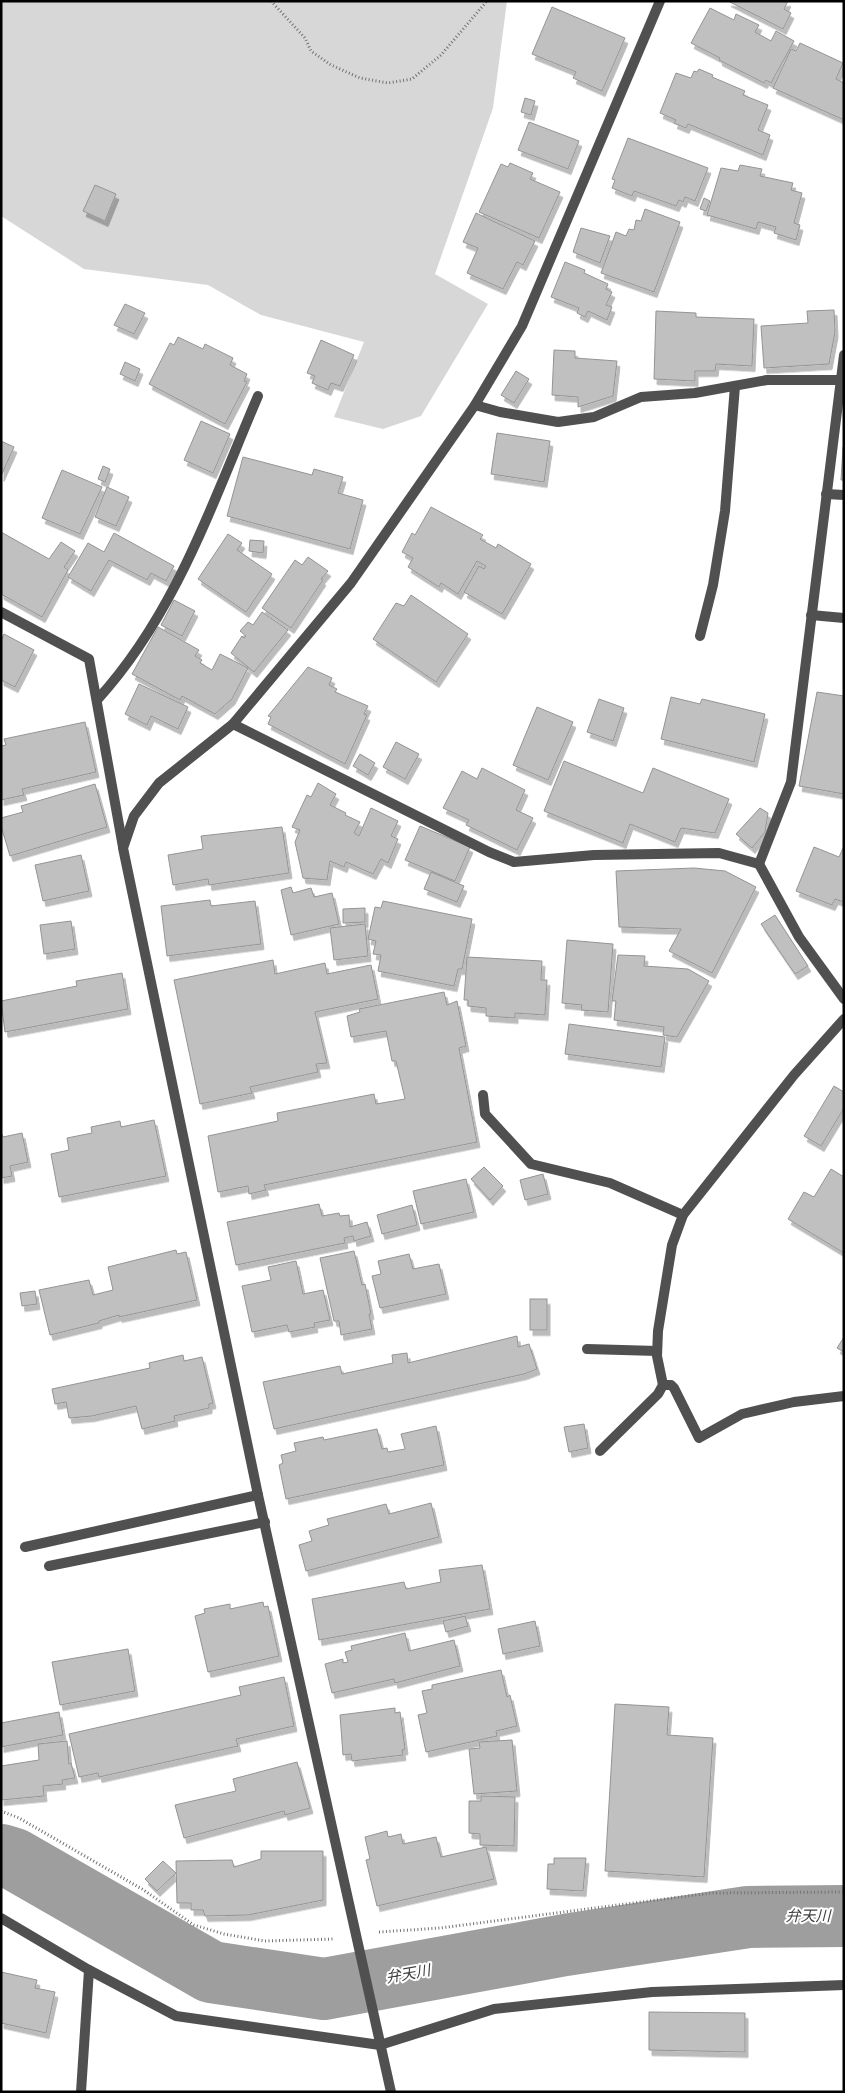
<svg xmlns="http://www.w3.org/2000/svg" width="845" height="2093" font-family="'DM Sans','Noto Sans JP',sans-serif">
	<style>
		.green { fill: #d7d7d7 }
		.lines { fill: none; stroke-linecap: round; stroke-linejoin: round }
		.river { stroke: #9e9e9e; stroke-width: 62 }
		.building { fill: #c0c0c0; stroke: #949494; filter: url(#shadow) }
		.path { stroke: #727272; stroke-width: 3; stroke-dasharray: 1 2.5; stroke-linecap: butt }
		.street { stroke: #505050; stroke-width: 10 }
		.labels { text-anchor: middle; stroke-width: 4; stroke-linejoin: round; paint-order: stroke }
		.water-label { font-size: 15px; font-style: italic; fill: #3f3f3f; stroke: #fff }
	</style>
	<defs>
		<filter id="shadow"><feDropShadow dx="3" dy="5.5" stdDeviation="0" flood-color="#0004"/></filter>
	</defs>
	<rect width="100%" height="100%" fill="#fff"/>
	<path class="green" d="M1 1H507L493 108 435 274 488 304 421 416 383 429 334 417 364 342 261 315 208 285 84 269 1 216Z"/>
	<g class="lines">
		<path class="river" d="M1 1855 14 1859 211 1972 324 1989 565 1945 748 1917 844 1916"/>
	</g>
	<g class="building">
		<path d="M728 1H788L784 9 791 13 783 29Z"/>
		<path d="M552 7 625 38 602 91 573 78 576 72 532 54Z"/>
		<path d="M710 8 734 20 736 14 759 25 755 32 771 41 776 31 794 41 771 83 766 80 764 83 719 60 720 58 691 43Z"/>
		<path d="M800 43 843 63 836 79 844 83V120L773 88 791 49 796 51Z"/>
		<path d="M699 69 713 75 712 77 745 91 743 95 768 105 758 130 770 135 763 155 688 124 686 128 674 123 676 120 660 113 676 73 691 78 694 71 697 72Z"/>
		<path d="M525 98 535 101 531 115 521 112Z"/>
		<path d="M529 122 579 141 568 169 518 150Z"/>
		<path d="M628 138 708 168 695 201 685 197 683 202 679 200 676 206 634 191 632 196 612 188 615 180 612 179Z"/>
		<path d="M510 163 533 173 530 179 560 192 539 238 479 212 501 164 508 167Z"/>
		<path d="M740 165 762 169 760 176 793 183 791 190 802 193 794 223 800 225 796 240 774 233 776 227 758 222 756 229 707 215 721 168 738 171Z"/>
		<path d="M95 185 116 194 105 221 83 211Z"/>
		<path d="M704 198 710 201 706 211 700 209Z"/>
		<path d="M645 209 680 222 654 292 601 273 616 232 626 236 629 229 634 230 636 220 641 221Z"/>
		<path d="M476 213 535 241 523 265 517 262 503 289 467 273 478 248 463 242Z"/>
		<path d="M581 228 610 236 600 263 573 252Z"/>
		<path d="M565 262 585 270 584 273 608 284 606 289 612 292 606 305 612 307 607 320 588 311 585 317 577 313 579 308 551 297Z"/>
		<path d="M125 304 145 313 134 334 114 325Z"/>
		<path d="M834 310 835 332 829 364 764 368 761 326 808 323 807 311Z"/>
		<path d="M656 311 696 313V317L754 319 752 366 716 364 715 371H695V381L654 379Z"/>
		<path d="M178 337 203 349 205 344 233 358 230 365 247 374 244 381 247 382 225 424 149 384 170 343 174 345Z"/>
		<path d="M321 340 354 355 340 386 331 383 328 390 312 383 315 376 307 373Z"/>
		<path d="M554 350 575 351V358L617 361 613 396 578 407V397L552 395Z"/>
		<path d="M125 362 140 369 135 381 120 374Z"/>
		<path d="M516 371 529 379 514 403 501 395Z"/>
		<path d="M201 421 230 434 213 473 184 460Z"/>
		<path d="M497 433 550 441 544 482 491 474Z"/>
		<path d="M1 441 14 447 1 476Z"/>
		<path d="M843 447H844V480H841Z"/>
		<path d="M243 457 312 475 314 469 343 477 338 493 363 500 350 549 227 516Z"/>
		<path d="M103 466 110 469 105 482 98 479Z"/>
		<path d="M62 470 102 487 80 534 42 518Z"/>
		<path d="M107 487 129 497 116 526 95 517Z"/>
		<path d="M431 507 483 535 480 539 496 548 498 544 531 564 502 614 464 592 479 566 484 569 486 566 477 561 458 594 441 583 439 587 408 567 413 558 402 552 412 533 415 535Z"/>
		<path d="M1 532 49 559 61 542 75 551 64 567 68 570 42 617 1 594Z"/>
		<path d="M114 533 174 566 166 581 151 573 147 580 109 560 91 591 68 577 88 543 104 552Z"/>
		<path d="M228 534 242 543 237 550 272 574 246 612 198 579Z"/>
		<path d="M250 540 264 541 263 553 249 551Z"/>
		<path d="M308 557 328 571 321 579 323 580 291 628 262 608 295 560 302 565Z"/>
		<path d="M411 595 468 634 436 682 373 639 396 603 404 606Z"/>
		<path d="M174 600 195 611 182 636 161 625Z"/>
		<path d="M262 612 288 630 254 672 231 653 242 636 244 638 246 636 240 631 248 622 253 625Z"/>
		<path d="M158 627 199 650 195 656 202 660 200 663 212 670 220 654 248 668 232 699 215 714 182 696 180 700 132 674Z"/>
		<path d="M4 634 34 650 15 687 1 680V641Z"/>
		<path d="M308 667 332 678 329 685 337 689 335 692 368 706 364 714 367 715 345 764 268 724 271 717 268 716Z"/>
		<path d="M139 684 188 707 178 729 151 716 147 725 125 714Z"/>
		<path d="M817 692 844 696V794L799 786Z"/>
		<path d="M671 697 700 704 702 699 765 714 754 762 661 739Z"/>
		<path d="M599 699 624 708 613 741 587 732Z"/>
		<path d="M537 707 573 722 548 780 513 765Z"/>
		<path d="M85 722 96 772 22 789 24 795 1 800V746L6 745 4 739Z"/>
		<path d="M396 742 419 754 405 779 383 767Z"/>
		<path d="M360 754 375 763 368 775 353 766Z"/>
		<path d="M564 761 643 793 653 768 729 799 715 833 681 828 675 842 630 824 623 843 544 811Z"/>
		<path d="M482 768 525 790 516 810 533 818 517 850 466 825 469 820 443 808 462 771 477 779Z"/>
		<path d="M318 783 336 794 330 805 346 813 345 815 360 822 354 833 359 836 371 808 398 821 391 836 398 839 388 863 381 859 373 874 346 862 344 867 330 861 327 880 303 878 295 842 300 830 292 827 307 795 311 797Z"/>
		<path d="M95 784 107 827 10 856 1 826V818L23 812 21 806Z"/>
		<path d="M760 808 768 813 765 832 752 848 736 834Z"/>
		<path d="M420 826 470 847 455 881 405 860Z"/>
		<path d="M282 827 289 873 209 885 208 879 173 885 168 855 203 849 201 836Z"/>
		<path d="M844 846V902L835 899 832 905 796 891 814 847 839 857Z"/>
		<path d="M81 855 89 891 43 901 35 865Z"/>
		<path d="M694 868 725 871 756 887 712 973 669 951 681 929 619 927 616 871Z"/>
		<path d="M431 872 464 886 457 902 424 889Z"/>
		<path d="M291 887 293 893 311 888 314 897 332 893 339 924 291 935 281 890Z"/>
		<path d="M210 900 211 906 255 901 261 944 167 956 161 906Z"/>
		<path d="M383 901 472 919 462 969H458L454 986 378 971 381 955 373 954 376 941 368 939 375 907 381 908Z"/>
		<path d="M365 908V922L343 923V909Z"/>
		<path d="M775 915 808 966 795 974 761 924Z"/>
		<path d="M71 921 75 949 44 954 40 925Z"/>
		<path d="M365 924 368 956 334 960 330 928Z"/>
		<path d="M567 940 613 944 608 1012 581 1010 582 1005 562 1003Z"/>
		<path d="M618 955 645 956 644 966 688 969 709 981 677 1037 663 1035 664 1027 614 1020 616 1001H612Z"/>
		<path d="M467 957 542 961 541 980H547L545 1015 515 1013V1018L486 1016V1008L468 1006V1000H464Z"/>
		<path d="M273 960 275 974 325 963 327 974 371 965 378 999 315 1012 327 1063 316 1064 318 1072 250 1087 252 1093 200 1104 174 980Z"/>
		<path d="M122 973 128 1009 5 1032 1 1001 77 986 76 981Z"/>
		<path d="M444 992 447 1005 457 1001 466 1046 459 1048 477 1142 264 1185 266 1190 249 1194 248 1186 218 1192 208 1136 278 1121 277 1113 374 1094 376 1104 405 1099 396 1061H392L386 1031 351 1037 347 1016 360 1012 359 1009Z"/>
		<path d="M569 1024 665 1037 661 1067 565 1054Z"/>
		<path d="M834 1086 844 1092V1108L821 1146 804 1136Z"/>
		<path d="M154 1120 166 1176 59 1197 51 1154 69 1150 67 1138 92 1133 91 1127 120 1121 121 1127Z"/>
		<path d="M1 1132 3 1137 22 1133 28 1162 10 1166 12 1176 1 1178Z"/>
		<path d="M484 1167 503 1186 490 1200 471 1179Z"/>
		<path d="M831 1169 844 1177V1253L788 1219 804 1192 814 1197Z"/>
		<path d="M543 1174 548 1194 525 1200 520 1180Z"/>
		<path d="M466 1179 474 1212 421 1224 413 1191Z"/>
		<path d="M319 1204 322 1216 339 1213 340 1216 349 1215 350 1227 367 1222 371 1236 354 1241 353 1236 344 1238 345 1243 236 1265 227 1222Z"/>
		<path d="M412 1205 417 1225 382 1234 377 1215Z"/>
		<path d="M176 1250 177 1254 186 1252 197 1300 119 1317V1315L99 1321V1323L50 1335 39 1290 89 1280 93 1295 113 1290 108 1267Z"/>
		<path d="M354 1251 362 1285 365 1284 371 1314H369L372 1329 341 1335 339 1321H334L320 1258Z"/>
		<path d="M409 1254 413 1269 439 1264 446 1294 380 1308 372 1276 381 1274 378 1261Z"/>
		<path d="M296 1261 303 1294 323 1290 330 1320 314 1323 315 1327 289 1332 287 1325 252 1332 242 1286 271 1280 268 1267Z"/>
		<path d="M35 1291 37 1304 22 1306 20 1293Z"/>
		<rect x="530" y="1299" width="17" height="31"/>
		<path d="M517 1336 518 1347 529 1344 537 1369 524 1374 274 1429 263 1382 340 1366 342 1374 393 1363 392 1355 407 1353 408 1363Z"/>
		<path d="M844 1337V1352L837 1348Z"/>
		<path d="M183 1355 184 1361 202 1357 213 1403 209 1404V1408L174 1416 175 1421 142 1429 136 1406 92 1416 69 1418 66 1402 55 1404 52 1389 150 1368 149 1363Z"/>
		<path d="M584 1424 588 1448 569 1452 564 1427Z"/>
		<path d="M436 1426 444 1465 286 1499 279 1465 283 1463 281 1455 296 1451 294 1443 323 1437 324 1440 377 1429 382 1449 387 1448 388 1452 405 1449 401 1434Z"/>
		<path d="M431 1503 439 1537 306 1571 299 1545 312 1541 309 1531 329 1525 327 1519 386 1504 389 1514Z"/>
		<path d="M482 1565 490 1609 319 1640 312 1599 404 1582 406 1589 441 1582 439 1570Z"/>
		<path d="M263 1602 264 1607 268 1606 279 1656 208 1672 195 1616 205 1613 204 1609 230 1604V1609Z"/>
		<path d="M465 1616 468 1626 446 1632 443 1621Z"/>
		<path d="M535 1621 540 1646 503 1654 498 1629Z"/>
		<path d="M405 1633 409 1651 454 1640 460 1666 395 1683 394 1679 332 1693 325 1664 343 1659V1663L348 1662 345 1652 352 1650 351 1646Z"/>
		<path d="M128 1649 135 1691 60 1705 52 1662Z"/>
		<path d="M501 1670 507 1697 510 1695 517 1726 496 1731 497 1736 426 1752 418 1715 427 1713 422 1691 432 1689V1685Z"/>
		<path d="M284 1677 294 1726 236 1739 238 1746 99 1777 98 1773 79 1777 69 1734 241 1695 239 1687Z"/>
		<path d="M615 1704 669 1707 667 1735 713 1738 704 1877 605 1871Z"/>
		<path d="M395 1708V1713L400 1712 405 1749 402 1750 403 1755 352 1761 351 1754 343 1755 340 1715Z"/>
		<path d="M59 1712 63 1735 1 1747V1723Z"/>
		<path d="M512 1740 517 1791 474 1794 469 1749 480 1748 479 1742Z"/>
		<path d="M67 1741 69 1764 71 1763 75 1778 62 1780 63 1784 43 1786 44 1796 1 1800V1766L39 1760 38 1744Z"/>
		<path d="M297 1762 310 1808 285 1815 284 1811 184 1838 175 1805 236 1791 233 1779Z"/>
		<path d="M481 1796 515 1797 514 1846 480 1845V1834L469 1833V1801H481Z"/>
		<path d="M387 1831 388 1837 401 1834 403 1844 436 1837 441 1857 486 1847 494 1879 377 1906 366 1860 370 1859 365 1837Z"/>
		<path d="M261 1851H323V1900L248 1915 205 1916 203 1910H191V1903H177L176 1861 232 1860 234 1867 261 1859Z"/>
		<path d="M554 1858H586L583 1891 547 1889 548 1864H554Z"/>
		<path d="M163 1861 176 1873 157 1891 145 1879Z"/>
		<path d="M1 1972 37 1980 35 1988 55 1992 46 2033 1 2023Z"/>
		<path d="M649 2012 745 2013V2052L649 2050Z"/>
	</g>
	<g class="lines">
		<g class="path">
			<path d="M271 1 305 38 311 51 331 65 360 78 388 83 412 79 441 55 487 1"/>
			<path d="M1 1811 19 1818 142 1889 194 1925 224 1934 265 1941 334 1939"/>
			<path d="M379 1932 440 1928 711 1893 844 1892"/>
		</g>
		<g class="street">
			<path d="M475 405 500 412 558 422 594 417 641 397 695 393 767 380H840"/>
			<path d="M826 494 844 495"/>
			<path d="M1 612 89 659 123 847"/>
			<path d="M811 615 844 618"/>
			<path d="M700 636 713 585 725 511 735 386"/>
			<path d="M97 700C176 614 213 501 258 396"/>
			<path d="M233 724 489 852 514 862 594 855 719 853 759 864 791 782 844 355"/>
			<path d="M759 864 799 937 844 999"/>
			<path d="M483 1095 485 1114 531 1164 610 1183 683 1215"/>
			<path d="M587 1349 657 1351"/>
			<path d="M663 1385H671L674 1388 699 1438 742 1414 794 1402 844 1396"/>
			<path d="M600 1451 658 1394 663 1385 657 1356 658 1331 672 1245 683 1215 794 1075 844 1019"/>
			<path d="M25 1547 258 1495"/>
			<path d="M49 1566 265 1522"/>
			<path d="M1 1918 89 1970 176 2016 380 2045 494 2009 652 1992 844 1985"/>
			<path d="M81 2092 89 1970"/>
			<path d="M391 2092 258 1495 123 848 134 816 159 783 233 724 351 583 475 405 522 326 660 1"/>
		</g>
	</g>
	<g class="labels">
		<g class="water-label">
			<text x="808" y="1921">弁天川</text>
			<text transform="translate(408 1974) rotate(-10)" y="5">弁天川</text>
		</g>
	</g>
	<rect width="845" height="2093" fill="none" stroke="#000000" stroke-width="5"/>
</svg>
